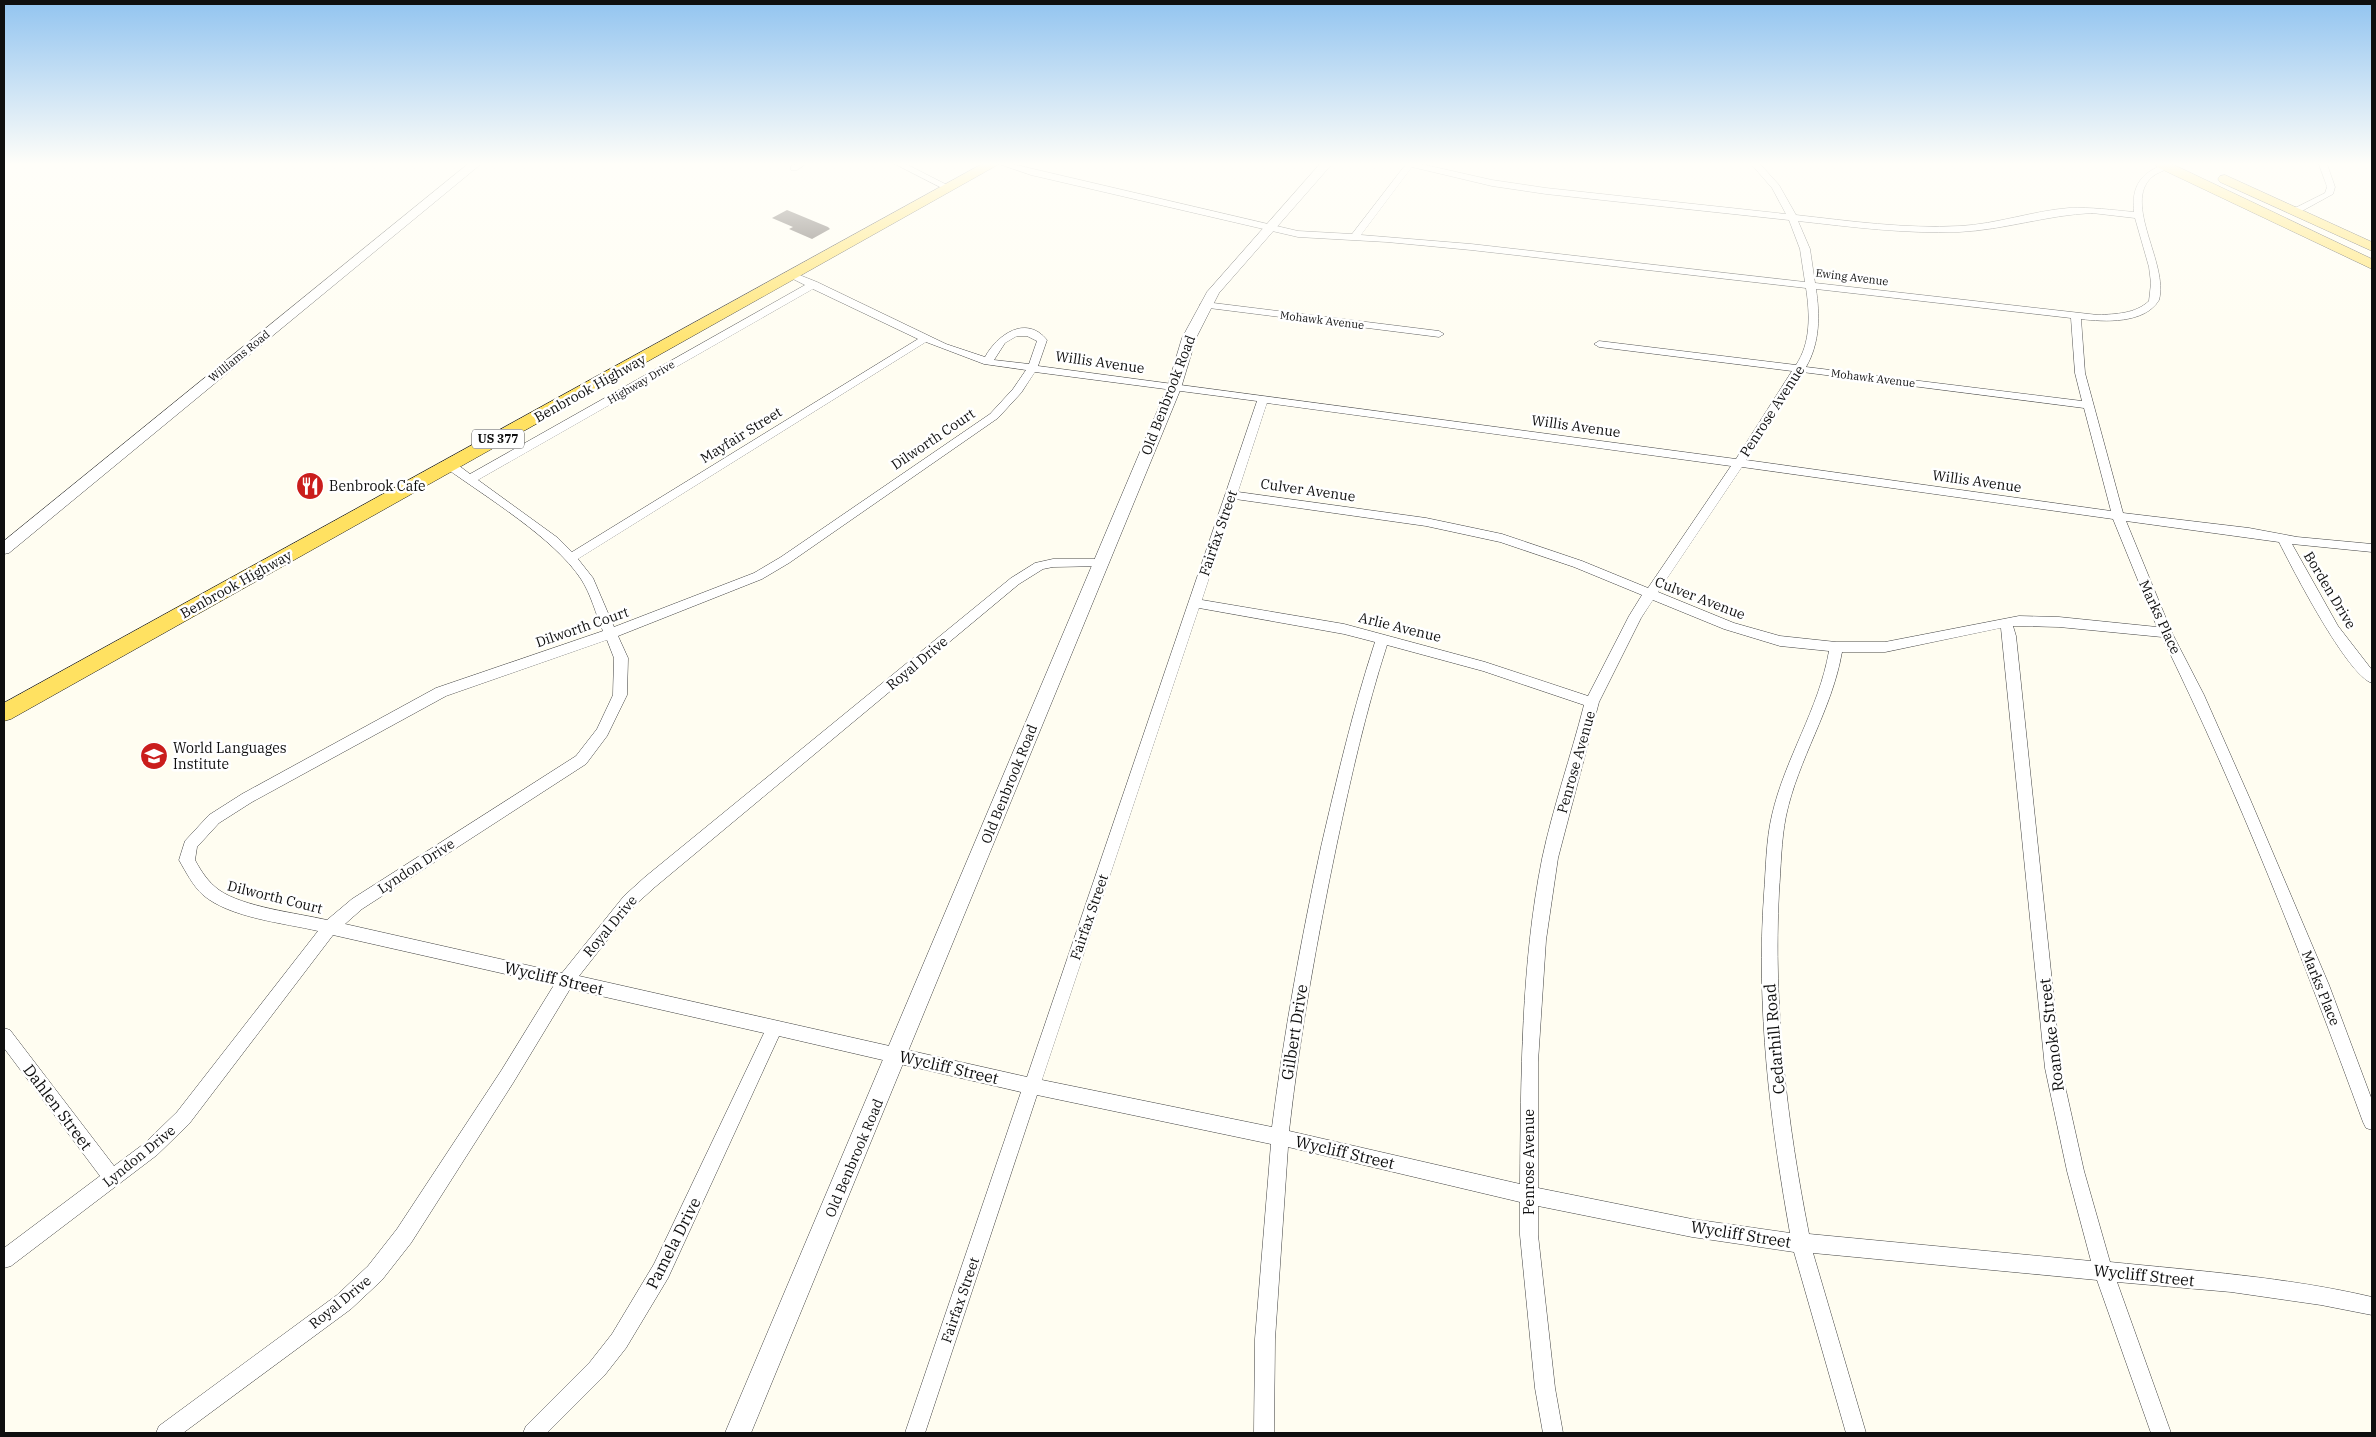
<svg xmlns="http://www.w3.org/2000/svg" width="2376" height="1437" font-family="'IBM Plex Serif',serif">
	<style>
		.building { fill: #59514b }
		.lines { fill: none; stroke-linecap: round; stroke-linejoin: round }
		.minor-casing { stroke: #424242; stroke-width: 1 }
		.tertiary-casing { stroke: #424242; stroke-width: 1 }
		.primary-casing { stroke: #202020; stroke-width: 1 }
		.minor { fill: #fff; fill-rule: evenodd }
		.tertiary { fill: #fff; fill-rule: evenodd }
		.primary { fill: #ffe161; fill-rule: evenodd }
		.labels { text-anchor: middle; stroke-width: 5; stroke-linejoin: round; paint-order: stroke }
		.far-street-label { font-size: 11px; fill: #0f0f0f; stroke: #fff }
		.shield { fill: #fff; stroke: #575757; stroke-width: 1 }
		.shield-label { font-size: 12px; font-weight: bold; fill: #0f0f0f }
		.street-label { font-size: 14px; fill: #0f0f0f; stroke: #fff }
		.poi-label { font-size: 14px; fill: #0f0f0f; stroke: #fff; text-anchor: start }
		.near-street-label { font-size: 16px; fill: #0f0f0f; stroke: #fff }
	</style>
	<rect width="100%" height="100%" fill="#fffdf1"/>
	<path class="building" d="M787 210 828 227 830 229 812 239 789 229 793 227 772 218Z"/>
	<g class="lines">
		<g class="minor-casing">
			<g id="minor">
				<path d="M796 164H806L797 170H791V166Z"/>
				<path d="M895 164H906L953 188 946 190Z"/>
				<path d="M999 164H1012L1298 231 1352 234 1406 164H1421L1492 180 1546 188 1786 214 1772 188 1751 164H1760L1779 185 1796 215C1850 221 1905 229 1960 226 1997 224 2032 211 2069 208 2091 207 2112 210 2134 212 2132 194 2136 178 2154 169 2159 166 2163 164 2169 164V168C2164 171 2156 173 2152 177 2122 203 2169 264 2159 300 2145 324 2104 322 2081 319L2085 373 2123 513 2249 528 2297 537 2372 544V552L2292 544 2338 626 2372 670V683C2347 675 2292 568 2279 542L2126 521 2172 633 2204 695 2250 799 2329 985 2372 1100V1130L2366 1128 2363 1122C2303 958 2239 794 2162 637L2059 627 2019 626H2013L2016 636 2061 1068 2084 1171 2110 1262C2198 1271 2286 1277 2372 1297V1315L2321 1305 2231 1292 2117 1282 2171 1433H2151L2097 1280 1813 1253 1866 1433H1846L1794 1252 1692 1237 1538 1206V1235L1555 1388 1563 1433H1543L1535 1388 1520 1235V1202L1288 1147 1275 1339 1274 1433H1254L1255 1339 1271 1144 1037 1095 925 1433H905L1021 1092 779 1036 668 1278 626 1348 604 1376 547 1433H523L526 1426 590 1362 612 1334 654 1264 764 1033 570 989 513 1083 411 1243 382 1280 351 1309 183 1433H156L159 1426 337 1295 368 1266 397 1229 501 1071 554 985 333 935 189 1124 157 1155 11 1266 4 1268V1248L100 1176 4 1048V1028L10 1030 114 1166 145 1143 177 1112 318 931C284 923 230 918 203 895 193 886 186 872 179 860L185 841 209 815 242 794 436 688 603 631C596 615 591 594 581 579 554 538 486 497 446 468L444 465 446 462H454L470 474 805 285 789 277V273L792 272 817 282 946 344 985 357C997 335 1026 314 1047 340L1038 366 1736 459 1792 371 1599 347 1594 344 1599 341 1796 365C1811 343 1810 314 1806 288L1471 250 1387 242 1298 237 1031 175ZM1412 167 1492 186 1546 194 1789 220 1800 249 1805 282 1471 244 1361 235ZM2092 213 2135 218 2149 267 2151 283 2149 301C2135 314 2116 314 2098 315L1815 283 1810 249 1798 221C1852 227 1905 234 1959 232 2004 230 2047 215 2092 213ZM813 289 918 339 572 552 558 538 478 480ZM1816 289 2071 318 2075 373 2082 401 1806 367C1820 343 1820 315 1816 289ZM1017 336H1027L1037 341 1029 364 994 360 1005 343ZM926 342 984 364 1026 370 1013 389 990 414 781 557 754 573 614 627 593 578 578 559ZM1035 372 1257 401 1027 1077 579 976 634 906 655 887 1019 584 1043 569 1053 567 1105 566 1107 563 1101 559H1053L1035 563 1011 578 645 877 624 896 562 973 345 924 362 909 586 764 607 736 627 695 628 658 618 636 762 579 789 563 998 418 1021 393ZM1802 372 2084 408 2111 511 1746 460ZM1267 403 1731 466 1648 588 1582 561 1502 534 1426 518 1238 492ZM1742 467 2113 519 2157 627 2059 617 2019 616 1885 642H1836L1780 636 1734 623 1658 592ZM1235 499 1426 526 1500 542 1574 567 1642 595 1629 616 1588 696 1485 662 1344 624 1202 600ZM1653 600 1724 629 1780 646 1829 651C1819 709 1785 758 1772 815 1766 840 1766 868 1764 894 1756 1007 1770 1121 1790 1233L1692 1219 1538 1188V1062L1546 940 1558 858 1599 702 1641 618ZM1199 608 1344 634 1375 642C1353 709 1337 778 1321 847 1301 940 1284 1033 1272 1127L1042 1080ZM2001 628 2045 1068 2067 1171 2091 1261 1809 1234C1787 1122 1773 1007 1779 892 1781 867 1781 841 1786 816 1798 759 1832 710 1842 652H1885ZM607 640 614 658 613 695 597 729 576 756 352 899 327 920C297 913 243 907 219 890 208 882 201 871 195 860L197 847 219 823 252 802 446 696ZM1387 645 1483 671 1584 705C1571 756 1553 807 1542 859 1521 965 1521 1076 1520 1184L1289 1131C1300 1034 1317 939 1337 843 1351 777 1366 710 1387 645Z"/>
				<path d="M2319 164H2327L2335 187 2333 194 2302 211 2288 212V208L2297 207 2325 193 2327 187Z"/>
				<path d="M1205 302 1439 331 1444 334 1439 337 1201 307 1200 305Z"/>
			</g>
		</g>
		<g class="tertiary-casing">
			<g id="tertiary">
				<path d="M468 164H481L9 553 4 554V541Z"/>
				<path d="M1320 164H1332L1219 293 1196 338 1181 388 751 1433H725L1167 388 1182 338 1207 292Z"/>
			</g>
		</g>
		<g class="primary-casing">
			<g id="primary">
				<path d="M982 164H999L11 719 4 721V703Z"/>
				<path d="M2155 164H2172L2372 259V269L2157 167Z"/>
				<path d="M2225 175 2372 242V251L2220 182 2218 179 2220 176Z"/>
			</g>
		</g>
		<use href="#minor" class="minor"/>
		<use href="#tertiary" class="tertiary"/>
		<use href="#primary" class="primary"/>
	</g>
	<linearGradient id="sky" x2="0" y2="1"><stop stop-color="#92c4f0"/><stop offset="0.45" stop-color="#fffef9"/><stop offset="1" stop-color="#fffef9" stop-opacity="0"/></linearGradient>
	<rect width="2376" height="365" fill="url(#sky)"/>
	<defs>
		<g id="restaurant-disc" transform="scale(1.4375)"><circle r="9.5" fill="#ca1d1c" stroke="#fff"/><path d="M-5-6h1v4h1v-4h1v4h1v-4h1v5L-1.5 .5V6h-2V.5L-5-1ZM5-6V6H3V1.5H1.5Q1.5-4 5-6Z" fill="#fff"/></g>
		<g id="school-disc" transform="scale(1.4375)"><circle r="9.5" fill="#ca1d1c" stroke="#fff"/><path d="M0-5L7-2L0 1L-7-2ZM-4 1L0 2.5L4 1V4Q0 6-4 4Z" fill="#fff"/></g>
	</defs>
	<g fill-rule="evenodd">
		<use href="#restaurant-disc" x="310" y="486"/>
		<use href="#school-disc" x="154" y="756"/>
	</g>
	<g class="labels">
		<g class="far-street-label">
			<text transform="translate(1852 277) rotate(7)" y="4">Ewing Avenue</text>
			<text transform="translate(1322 320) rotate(7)" y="4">Mohawk Avenue</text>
			<text transform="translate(239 356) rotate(-39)" y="4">Williams Road</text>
			<text transform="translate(1873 378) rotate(7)" y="4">Mohawk Avenue</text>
			<text transform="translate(641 382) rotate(-30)" y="4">Highway Drive</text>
		</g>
		<rect class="shield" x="472" y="429.5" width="52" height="19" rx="4"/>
		<g class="shield-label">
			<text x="498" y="443">US 377</text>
		</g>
		<g class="street-label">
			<text transform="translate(1100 362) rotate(8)" y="5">Willis Avenue</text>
			<text transform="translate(590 388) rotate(-29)" y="5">Benbrook Highway</text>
			<text transform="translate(1168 395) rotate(-69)" y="5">Old Benbrook Road</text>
			<text transform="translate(1772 411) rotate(-57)" y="5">Penrose Avenue</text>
			<text transform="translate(1576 426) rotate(8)" y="5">Willis Avenue</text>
			<text transform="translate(741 435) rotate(-32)" y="5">Mayfair Street</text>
			<text transform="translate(933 439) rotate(-34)" y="5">Dilworth Court</text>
			<text transform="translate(1977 481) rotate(8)" y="5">Willis Avenue</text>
			<text transform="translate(1308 490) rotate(8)" y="5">Culver Avenue</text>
			<text transform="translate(1218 533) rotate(-71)" y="5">Fairfax Street</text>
			<text transform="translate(236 584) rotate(-29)" y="5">Benbrook Highway</text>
			<text transform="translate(2330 590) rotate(59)" y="5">Borden Drive</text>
			<text transform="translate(1700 598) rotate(21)" y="5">Culver Avenue</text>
			<text transform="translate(2160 617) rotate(65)" y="5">Marks Place</text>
			<text transform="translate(582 627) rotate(-19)" y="5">Dilworth Court</text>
			<text transform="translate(1400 627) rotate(14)" y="5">Arlie Avenue</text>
			<text transform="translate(917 663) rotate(-40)" y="5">Royal Drive</text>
			<text transform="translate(1576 762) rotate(-74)" y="5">Penrose Avenue</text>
			<text transform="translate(1009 784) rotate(-68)" y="5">Old Benbrook Road</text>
			<text transform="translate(416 866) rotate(-33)" y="5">Lyndon Drive</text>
			<text transform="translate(275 897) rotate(14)" y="5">Dilworth Court</text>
			<text transform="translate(1089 917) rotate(-71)" y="5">Fairfax Street</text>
			<text transform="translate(610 926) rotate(-50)" y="5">Royal Drive</text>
			<text transform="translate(2321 988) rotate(68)" y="5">Marks Place</text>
			<text transform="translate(139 1156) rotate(-39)" y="5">Lyndon Drive</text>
			<text transform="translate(854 1158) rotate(-67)" y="5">Old Benbrook Road</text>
			<text transform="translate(1529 1162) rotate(-90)" y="5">Penrose Avenue</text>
			<text transform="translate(960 1300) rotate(-71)" y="5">Fairfax Street</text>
			<text transform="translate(340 1302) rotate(-39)" y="5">Royal Drive</text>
		</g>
		<g class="poi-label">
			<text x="329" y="491">Benbrook Cafe</text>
			<text x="173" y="753">World Languages<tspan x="173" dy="16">Institute</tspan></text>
		</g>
		<g class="near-street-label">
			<text transform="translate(554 978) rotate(13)" y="6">Wycliff Street</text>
			<text transform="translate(1294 1032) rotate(-81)" y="6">Gilbert Drive</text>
			<text transform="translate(2051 1035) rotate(-97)" y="6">Roanoke Street</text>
			<text transform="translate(1774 1039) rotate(-95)" y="6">Cedarhill Road</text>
			<text transform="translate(949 1067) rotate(13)" y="6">Wycliff Street</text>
			<text transform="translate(58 1107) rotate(53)" y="6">Dahlen Street</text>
			<text transform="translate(1345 1152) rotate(13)" y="6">Wycliff Street</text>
			<text transform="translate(1741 1234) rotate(9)" y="6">Wycliff Street</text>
			<text transform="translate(673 1243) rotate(-63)" y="6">Pamela Drive</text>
			<text transform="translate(2144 1275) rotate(6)" y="6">Wycliff Street</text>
		</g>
	</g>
	<rect width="2376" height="1437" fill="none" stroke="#0f0f0f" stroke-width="10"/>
</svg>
